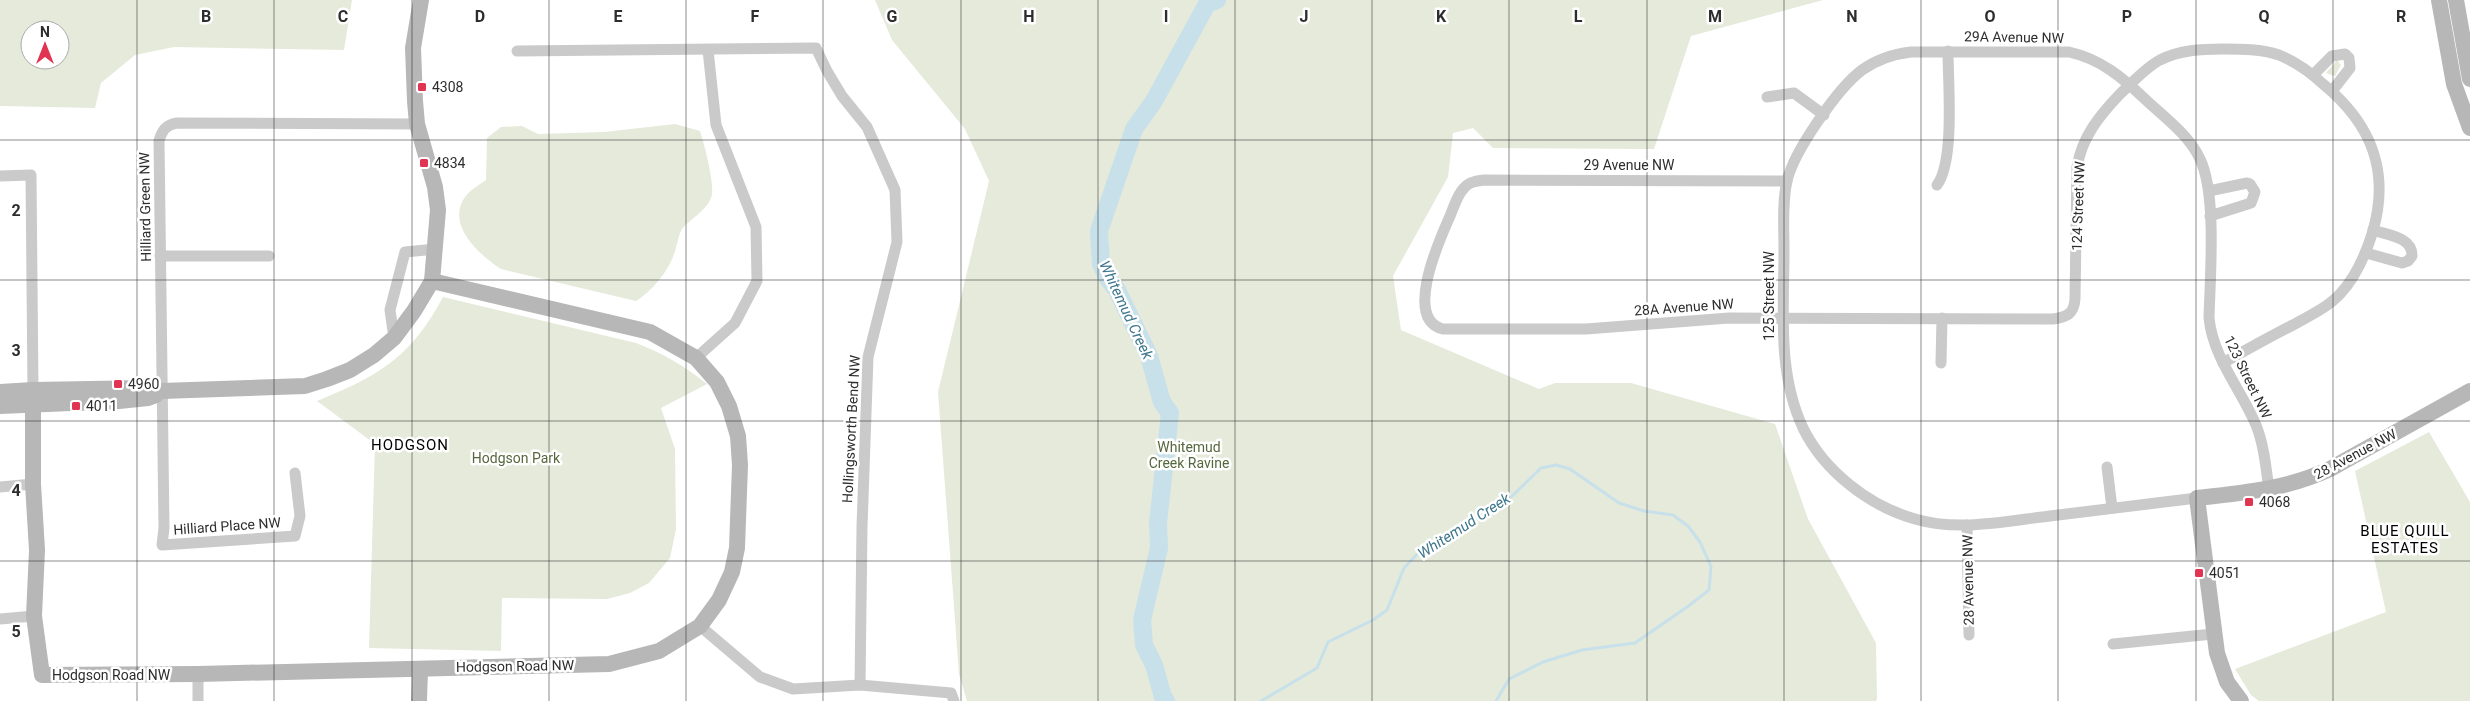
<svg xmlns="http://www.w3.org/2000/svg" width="2470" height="701" font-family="Roboto,sans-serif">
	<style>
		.green { fill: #e5eadb; fill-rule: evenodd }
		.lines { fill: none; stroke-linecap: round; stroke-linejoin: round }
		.stream { stroke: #c7e0ea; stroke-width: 3 }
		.river { stroke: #c7e0ea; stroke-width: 18 }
		.street { stroke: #cacaca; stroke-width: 11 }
		.secondary { stroke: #b7b7b7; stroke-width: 16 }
		.grid { fill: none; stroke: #2d2d2d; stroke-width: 1; stroke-opacity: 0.55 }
		.poi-dot { fill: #e03452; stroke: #fff; stroke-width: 2 }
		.labels { text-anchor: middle; stroke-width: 5; stroke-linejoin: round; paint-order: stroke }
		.street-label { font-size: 14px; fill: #2d2d2d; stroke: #fff }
		.poi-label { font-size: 14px; fill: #2d2d2d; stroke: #fff; text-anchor: start }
		.park-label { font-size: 14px; fill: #55673c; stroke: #fff }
		.water-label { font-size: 15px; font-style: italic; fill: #3e768d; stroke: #fff }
		.neighbourhood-label { font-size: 15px; letter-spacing: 1px; fill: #000; stroke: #fff }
		.grid-label { font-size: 16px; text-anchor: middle; font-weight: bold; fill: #2d2d2d; stroke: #fff; stroke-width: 5; stroke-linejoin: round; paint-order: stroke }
	</style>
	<rect width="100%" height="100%" fill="#fff"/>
	<g class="green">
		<path d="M0 0H352L344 50 174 47 135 55 101 83 95 108 0 106ZM30 30H60V60H30Z"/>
		<path d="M875 0H1823L1691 36 1654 149 1493 148 1473 128 1453 133 1448 177 1393 276 1401 330 1539 389 1555 383H1631L1775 424 1808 519 1876 643 1877 699 1876 701H967L959 674 938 392 989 181 965 129 892 40Z"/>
		<path d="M2337 60 2341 65 2335 76 2326 73Z"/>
		<path d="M675 124 700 131C704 144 716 186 711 198 705 212 691 218 682 229 678 236 677 247 674 254 668 272 651 292 636 301L501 269C481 256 445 225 465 197 470 190 479 185 486 180L487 138 501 127 522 126 538 134 604 132Z"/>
		<path d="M443 297 636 343C662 353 685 366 707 384L661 408 675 449 676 529 670 558 649 583 630 593 607 599 502 598 501 651 369 648 375 444 317 401C379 376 411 357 443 297Z"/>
		<path d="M2429 432 2470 502V701H2259L2251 695 2235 669 2386 612 2355 471Z"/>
	</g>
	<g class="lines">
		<path class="stream" d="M1261 701 1317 668 1328 642 1373 620 1387 610 1404 568 1421 550 1508 500 1541 468 1556 465 1570 469 1619 503 1644 511 1673 515 1688 526 1700 542 1711 566 1709 590 1687 607 1635 643 1582 650 1543 662 1509 679 1496 701"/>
		<path class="river" d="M1166 701 1163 697 1154 665 1144 645 1142 620 1159 548 1158 523 1170 413 1162 402 1149 356 1117 290 1108 279 1101 264 1099 231 1134 129 1154 101 1207 4 1217 0"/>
		<g class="street">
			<path d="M517 51 816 48 827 71 842 96 867 127 895 190 897 242 868 357 862 527 860 685"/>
			<path d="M2313 75 2332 56 2345 54 2349 58 2350 68 2332 91"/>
			<path d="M1767 97 1794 93 1824 115"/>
			<path d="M0 176 31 175 33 390"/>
			<path d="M1787 181 1484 180C1476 181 1469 182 1464 188 1457 195 1454 207 1450 216 1440 239 1403 319 1443 329H1586L1729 318 2053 319C2067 317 2074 314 2075 299L2077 167C2082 137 2099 116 2120 94 2133 82 2145 68 2160 60 2180 50 2201 49 2223 49 2242 49 2261 49 2279 55 2296 62 2310 72 2323 84 2372 124 2391 172 2372 234 2365 256 2356 277 2340 294 2327 308 2309 316 2293 325 2269 337 2246 350 2223 363"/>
			<path d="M1937 185C1955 161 1948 83 1948 51"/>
			<path d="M2209 191 2247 183 2250 184 2255 192 2251 203 2210 216"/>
			<path d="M2366 253 2402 263 2408 261 2412 256C2413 237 2387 235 2373 230"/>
			<path d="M160 256H269"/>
			<path d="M394 338 390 310 405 252 436 249"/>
			<path d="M696 358 735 323 757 281 756 227 716 125 708 50"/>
			<path d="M1941 363 1942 318"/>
			<path d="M2107 467 2112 508"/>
			<path d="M295 473 300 516 295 536 162 545 164 528 159 141C162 130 166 125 177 123L417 124"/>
			<path d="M0 487 33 484"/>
			<path d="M2197 498C2148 504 2099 510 2050 516 2006 521 1959 532 1915 519 1869 506 1824 471 1803 428 1777 373 1784 310 1784 251 1784 228 1782 203 1787 181 1794 151 1838 88 1862 70 1876 60 1894 54 1911 52H2069C2101 59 2123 78 2146 100 2164 117 2189 135 2200 159 2217 194 2210 277 2209 318 2213 358 2241 389 2256 425 2264 445 2266 468 2269 490"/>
			<path d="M1967 525 1969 635"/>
			<path d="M0 619 34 616"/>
			<path d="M700 626 760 677 793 689 860 685 951 693 954 701"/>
			<path d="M2113 644 2213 634"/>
			<path d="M198 674V701"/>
		</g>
		<g class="secondary">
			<path d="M2439 0 2454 84 2470 128"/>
			<path d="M2456 0 2470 79"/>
			<path d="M33 390V484L37 550 34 616 42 675 198 674 609 664 659 651 700 626 719 600 732 572 737 548 740 465 738 436 729 406 717 382 696 358 650 332 432 281"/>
			<path d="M0 392 33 390 147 388 162 391 305 386 327 379 350 370 374 355 394 338 414 311 432 281 438 210 435 187 417 124 415 101 413 48 421 0"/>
			<path d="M0 406 119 401 148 398 156 395"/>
			<path d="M419 701 420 669"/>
			<path d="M2241 701 2227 682 2217 653 2197 498C2244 493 2287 489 2330 469L2470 391"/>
		</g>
	</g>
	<path class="grid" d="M137 0V701M274 0V701M412 0V701M549 0V701M686 0V701M823 0V701M961 0V701M1098 0V701M1235 0V701M1372 0V701M1509 0V701M1647 0V701M1784 0V701M1921 0V701M2058 0V701M2196 0V701M2333 0V701M0 140H2470M0 280H2470M0 421H2470M0 561H2470"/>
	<g class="poi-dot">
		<rect x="417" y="82" width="10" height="10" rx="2.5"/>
		<rect x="419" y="158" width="10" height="10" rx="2.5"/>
		<rect x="113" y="379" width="10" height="10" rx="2.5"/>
		<rect x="71" y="401" width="10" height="10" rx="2.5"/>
		<rect x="2244" y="497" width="10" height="10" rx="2.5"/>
		<rect x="2194" y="568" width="10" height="10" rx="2.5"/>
	</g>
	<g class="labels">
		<g class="street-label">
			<text transform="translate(2014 37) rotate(1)" y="5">29A Avenue NW</text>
			<text x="1629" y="170">29 Avenue NW</text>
			<text transform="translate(2078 206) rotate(-88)" y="5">124 Street NW</text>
			<text transform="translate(145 207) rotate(-91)" y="5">Hilliard Green NW</text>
			<text transform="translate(1769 296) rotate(-90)" y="5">125 Street NW</text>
			<text transform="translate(1684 307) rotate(-4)" y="5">28A Avenue NW</text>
			<text transform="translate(2248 377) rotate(64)" y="5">123 Street NW</text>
			<text transform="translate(851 429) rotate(-87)" y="5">Hollingsworth Bend NW</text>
			<text transform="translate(2355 454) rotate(-28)" y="5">28 Avenue NW</text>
			<text transform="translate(227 526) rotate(-4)" y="5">Hilliard Place NW</text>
			<text transform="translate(1968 580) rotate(-91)" y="5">28 Avenue NW</text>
			<text transform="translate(515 666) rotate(-1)" y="5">Hodgson Road NW</text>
			<text x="111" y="680">Hodgson Road NW</text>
		</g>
		<g class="poi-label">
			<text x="432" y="92">4308</text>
			<text x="434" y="168">4834</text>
			<text x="128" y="389">4960</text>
			<text x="86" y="411">4011</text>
			<text x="2259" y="507">4068</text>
			<text x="2209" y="578">4051</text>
		</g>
		<g class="park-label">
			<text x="1189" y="452">Whitemud<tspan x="1189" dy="16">Creek Ravine</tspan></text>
			<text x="516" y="463">Hodgson Park</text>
		</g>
		<g class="water-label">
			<text transform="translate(1126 310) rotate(65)" y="5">Whitemud Creek</text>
			<text transform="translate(1464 526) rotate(-33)" y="5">Whitemud Creek</text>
		</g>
		<g class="neighbourhood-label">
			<text x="410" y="450">HODGSON</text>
			<text x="2405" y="536">BLUE QUILL<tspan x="2405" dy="17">ESTATES</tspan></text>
		</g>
	</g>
	<g class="grid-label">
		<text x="206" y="22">B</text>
		<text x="343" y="22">C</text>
		<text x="480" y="22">D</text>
		<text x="618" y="22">E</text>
		<text x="755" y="22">F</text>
		<text x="892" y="22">G</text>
		<text x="1029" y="22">H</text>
		<text x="1166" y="22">I</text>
		<text x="1304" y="22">J</text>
		<text x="1441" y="22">K</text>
		<text x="1578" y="22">L</text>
		<text x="1715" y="22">M</text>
		<text x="1852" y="22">N</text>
		<text x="1990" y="22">O</text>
		<text x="2127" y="22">P</text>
		<text x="2264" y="22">Q</text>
		<text x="2401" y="22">R</text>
		<text x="16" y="216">2</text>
		<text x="16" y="356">3</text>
		<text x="16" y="496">4</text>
		<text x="16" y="637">5</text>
	</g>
	<g transform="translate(45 45)"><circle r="24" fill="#ffffff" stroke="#ababab"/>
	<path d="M0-4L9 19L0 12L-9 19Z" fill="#e03452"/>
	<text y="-8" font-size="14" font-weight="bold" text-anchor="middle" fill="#2d2d2d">N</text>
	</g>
</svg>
